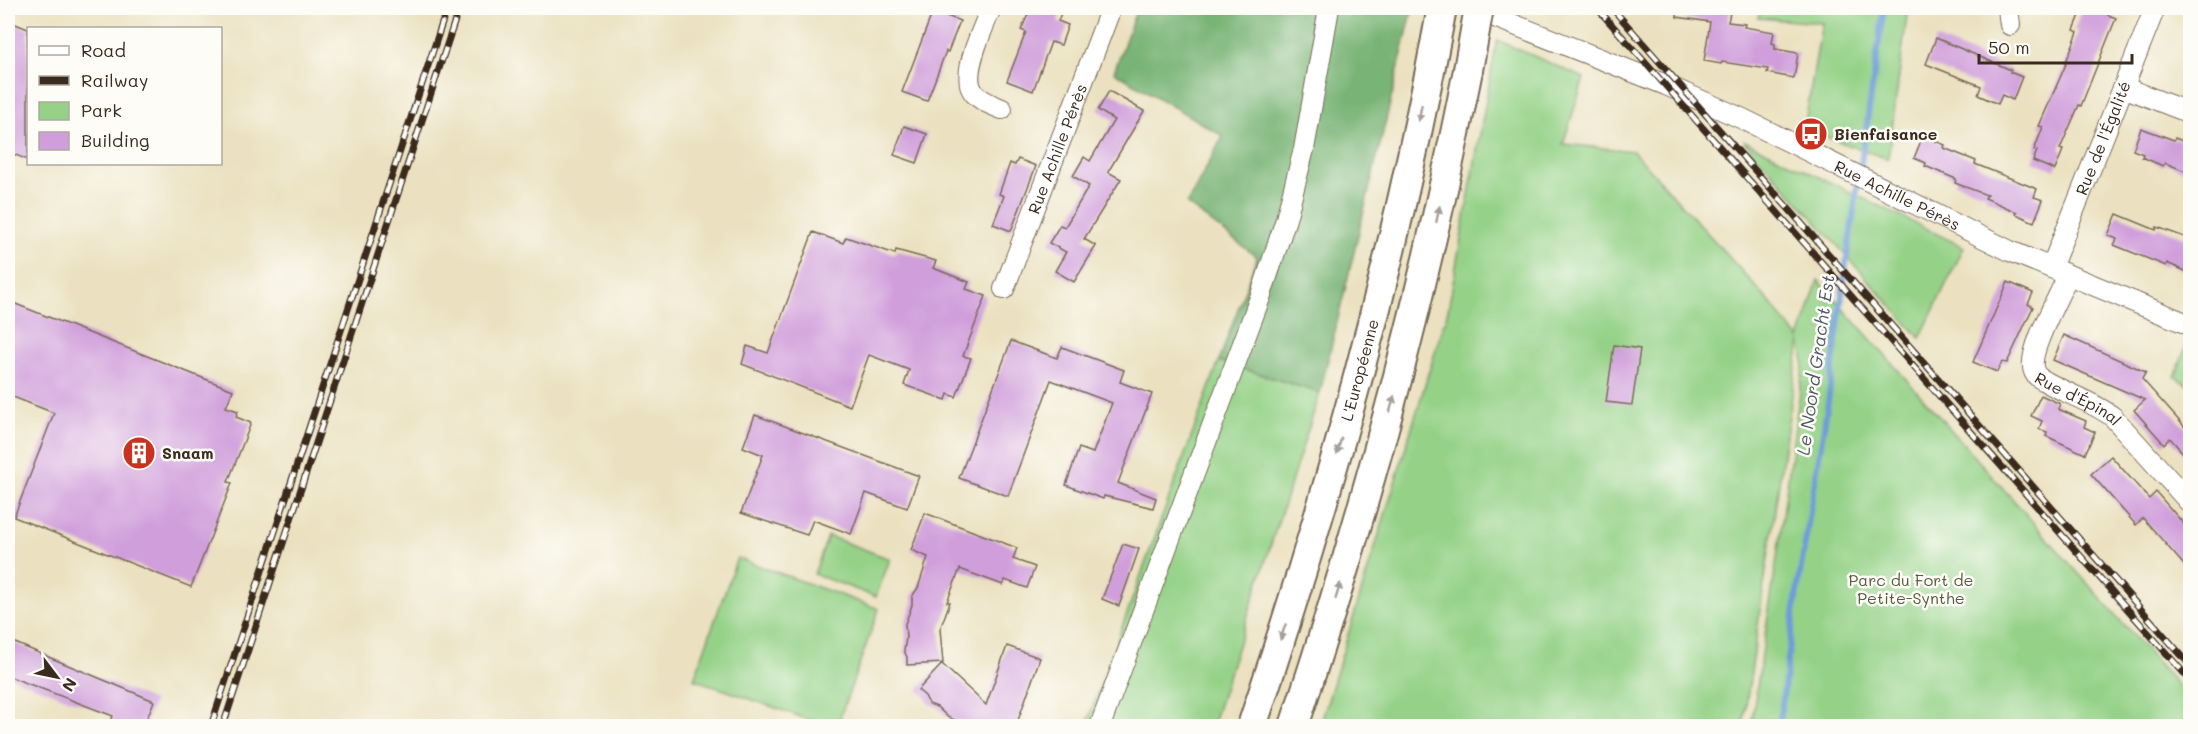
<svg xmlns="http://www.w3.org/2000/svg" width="2198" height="734" font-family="Mali,sans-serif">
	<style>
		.green { fill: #95d288; stroke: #687e53; stroke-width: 1.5 }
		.forest { fill: #78b474; stroke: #5a6f49; stroke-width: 1.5 }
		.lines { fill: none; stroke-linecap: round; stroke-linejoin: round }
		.stream { stroke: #6e9cd6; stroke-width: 6 }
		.building { fill: #d09fdb }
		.minor-casing { stroke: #796a57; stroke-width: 22 }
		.highway-casing { stroke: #796a57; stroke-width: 32 }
		.minor { stroke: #fff; stroke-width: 20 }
		.highway { stroke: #fff; stroke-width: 28 }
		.rail-casing { stroke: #3b2a1e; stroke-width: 7 }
		.rail { stroke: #fdfcf7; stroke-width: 4.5; stroke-dasharray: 14; stroke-linecap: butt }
		.highway-bridge-casing { stroke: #796a57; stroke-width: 32; stroke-linecap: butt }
		.highway-bridge { stroke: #fff; stroke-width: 28 }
		.oneway { fill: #a79f9a }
		.labels { text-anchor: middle; stroke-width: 5; stroke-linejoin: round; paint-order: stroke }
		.poi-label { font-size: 16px; font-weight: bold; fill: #3b2a1e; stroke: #fdfcf7; text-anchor: start }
		.street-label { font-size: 16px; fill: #3b2a1e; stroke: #fdfcf7 }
		.park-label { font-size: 16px; fill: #565c3e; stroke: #fdfcf7 }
		.water-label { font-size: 18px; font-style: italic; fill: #4f5868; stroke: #fdfcf7 }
	</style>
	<rect width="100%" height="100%" fill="#fdfcf7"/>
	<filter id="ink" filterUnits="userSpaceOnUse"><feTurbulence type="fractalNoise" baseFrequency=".0167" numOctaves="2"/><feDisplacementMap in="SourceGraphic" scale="12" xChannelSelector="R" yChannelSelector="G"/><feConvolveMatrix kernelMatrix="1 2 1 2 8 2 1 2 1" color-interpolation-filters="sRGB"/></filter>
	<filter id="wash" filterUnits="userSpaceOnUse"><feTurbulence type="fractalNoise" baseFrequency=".008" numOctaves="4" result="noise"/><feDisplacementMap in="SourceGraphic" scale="24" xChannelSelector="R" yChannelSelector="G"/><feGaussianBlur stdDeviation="1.35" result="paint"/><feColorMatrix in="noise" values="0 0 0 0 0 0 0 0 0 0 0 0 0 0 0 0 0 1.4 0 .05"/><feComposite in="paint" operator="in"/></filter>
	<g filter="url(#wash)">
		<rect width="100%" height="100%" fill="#ebe1c0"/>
		<g class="green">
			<path d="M1761 8H1908L1888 159 1804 129 1822 23 1758 18Z"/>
			<path d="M1497 40 1584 78 1563 144 1633 151 1767 299 1799 339 1818 280 2190 699V726H1751L1777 558 1804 361 1800 341 1743 726H1320L1448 310Z"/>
			<path d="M1743 140 1964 247 1920 338Z"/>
			<path d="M2188 342 2190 343V386L2175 377Z"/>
			<path d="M1219 361 1320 393 1212 726H1086Z"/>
			<path d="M828 536 890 559 876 597 814 574Z"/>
			<path d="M737 558 879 609 837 726H826L694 679Z"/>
		</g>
		<path class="forest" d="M1137 8H1413L1320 393 1219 361 1257 257 1187 204 1223 136 1114 72Z"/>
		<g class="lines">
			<path class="stream" d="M1779 726 1797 592 1828 402 1848 250 1884 8"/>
		</g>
		<g id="blocks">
			<g class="building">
				<path d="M1031 8H1063L1058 21 1068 25 1061 45 1051 42 1033 91 1007 81 1026 32 1021 30Z"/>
				<path d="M1677 8H1731L1728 22 1745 24 1744 27 1774 32 1772 43 1775 44V49L1798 53 1794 78 1767 73 1768 69 1722 62 1721 64 1704 61 1710 22 1677 17Z"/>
				<path d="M2083 8H2111L2108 15 2116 18 2081 106 2079 105 2060 149 2063 150 2055 170 2033 161 2037 151 2034 150 2043 127 2039 126 2066 64H2065L2078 32 2074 30Z"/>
				<path d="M933 11 960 21 948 52 946 51 927 101 902 92Z"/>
				<path d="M8 21 28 29V160L8 152Z"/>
				<path d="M1936 38 2011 70 2010 72 2022 77 2013 100 2002 95 1998 104 1978 95 1981 86 1926 64Z"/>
				<path d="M1109 91 1144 111 1108 172 1121 179 1084 239 1096 246 1074 282 1055 271 1066 252 1049 243 1060 225 1065 227 1089 186 1073 176 1084 157 1090 161 1114 120 1098 110Z"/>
				<path d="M904 126 927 134 917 163 894 155Z"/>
				<path d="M2141 128 2174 140 2175 138 2190 144V173L2165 163 2163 166 2142 157 2143 154 2133 150Z"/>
				<path d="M1923 136 1945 145 1944 148 1976 161 1975 164 2037 189 2034 197 2043 200 2034 222 2016 214 2017 212 1985 198 1987 195 1955 183 1956 179 1925 166 1926 163 1914 158Z"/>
				<path d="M1018 159 1036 166 1011 231 993 224 1004 196 999 194 1010 163 1015 165Z"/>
				<path d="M2117 214 2156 230 2157 227 2190 239V273L2167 263 2166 266 2114 245 2117 239 2108 235Z"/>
				<path d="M813 232 843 243 846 237 895 254 896 250 936 261 933 268 969 282 966 289 986 296 963 356 971 358 956 397 948 394 946 400 904 385 909 370 869 355 850 406 742 364 747 346 768 353Z"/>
				<path d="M2008 282 2033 293 2028 304 2033 307 2007 363 2002 362 1997 372 1973 362Z"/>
				<path d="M8 301 233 390 226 407 238 411 236 417 251 423 228 482 232 483 191 587 14 517 54 413 8 395Z"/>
				<path d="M2064 335 2146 372 2142 379 2190 433V461L2170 438 2164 444 2134 410 2145 400 2053 360Z"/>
				<path d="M1011 341 1057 358 1062 347 1124 370 1120 382 1152 394 1118 483 1156 498 1153 508 1104 496 1103 499 1066 485 1079 448 1093 453 1112 403 1051 380 1008 496 959 478Z"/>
				<path d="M1614 345 1640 349 1632 405 1606 402Z"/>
				<path d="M2041 395 2060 404 2058 409 2086 421 2084 427 2095 432 2085 454 2046 436 2047 432 2039 429 2042 421 2031 416Z"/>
				<path d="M755 415 919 476 907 508 866 493 851 534 813 520 807 535 741 513 763 455 743 447Z"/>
				<path d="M2111 456 2149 499 2156 492 2190 531V572L2143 518 2136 525 2091 474Z"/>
				<path d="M925 513 1017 548 1013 559 1035 567 1027 588 1005 580 1003 585 960 569 947 602H950L940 629 943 663 907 665V657L904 651 906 638 905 624 912 605V596L918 588 928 557 911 550Z"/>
				<path d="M1123 544 1139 549 1119 606 1102 599Z"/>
				<path d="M8 640 154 701 144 726H109L113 716 8 676Z"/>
				<path d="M1007 646 1040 658 1016 726H973L949 718 937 707 929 704 925 696 918 690 942 664 986 705Z"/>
			</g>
		</g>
	</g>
	<g filter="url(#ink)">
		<use href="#blocks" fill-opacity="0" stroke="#796a57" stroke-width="1.5"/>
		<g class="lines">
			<g class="minor-casing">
				<g id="minor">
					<path d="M991 8C984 27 959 75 974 93 981 101 992 105 1002 109"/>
					<path id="s1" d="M1472 8 1666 85 1743 119 2010 251 2190 325"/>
					<path d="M2008 8 2010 25"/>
					<path d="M2123 87 2190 113"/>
					<path id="s2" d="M2051 268 2155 8"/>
					<path id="s3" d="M2068 275C2060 295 2030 347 2033 366 2033 373 2037 377 2043 380 2066 394 2092 401 2113 417L2190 503"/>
					<path id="s4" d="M1004 289 1111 8"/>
					<path d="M1100 726 1261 295 1286 219 1304 149 1329 8"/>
				</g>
			</g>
			<g class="highway-casing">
				<g id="highway">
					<path id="s5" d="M1252 726C1331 492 1397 251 1442 8"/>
					<path d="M1294 726C1366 511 1424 293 1468 70"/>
				</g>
			</g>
			<use href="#minor" class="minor"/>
			<use href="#highway" class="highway"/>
			<g class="rail-casing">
				<g id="rail">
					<path d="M1597 8 2190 680"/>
					<path d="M1612 8 2190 665"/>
					<path d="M211 726 447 8"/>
					<path d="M223 726 459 8"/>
				</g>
			</g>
			<use href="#rail" class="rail"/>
			<g class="highway-bridge-casing">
				<path id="highway-bridge" d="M1468 70 1479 8"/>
			</g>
			<use href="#highway-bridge" class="highway-bridge"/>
		</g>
		<defs><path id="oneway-solid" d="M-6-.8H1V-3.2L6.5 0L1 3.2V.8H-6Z" transform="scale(1.5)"/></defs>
		<g class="oneway">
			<use href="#oneway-solid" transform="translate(1420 113) rotate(102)"/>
			<use href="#oneway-solid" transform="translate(1438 214) rotate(-78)"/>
			<use href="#oneway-solid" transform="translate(1392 404) rotate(-75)"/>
			<use href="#oneway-solid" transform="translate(1339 446) rotate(106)"/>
			<use href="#oneway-solid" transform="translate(1338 591) rotate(-73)"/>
			<use href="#oneway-solid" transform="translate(1283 632) rotate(109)"/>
		</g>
	</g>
	<defs>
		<g id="bus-disc" transform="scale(1.725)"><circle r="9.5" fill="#c8321e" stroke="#fdfcf7"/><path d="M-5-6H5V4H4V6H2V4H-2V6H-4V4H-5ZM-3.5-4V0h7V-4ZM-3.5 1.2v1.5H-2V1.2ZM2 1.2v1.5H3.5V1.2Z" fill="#fff"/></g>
		<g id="building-disc" transform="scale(1.725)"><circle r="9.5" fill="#c8321e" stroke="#fdfcf7"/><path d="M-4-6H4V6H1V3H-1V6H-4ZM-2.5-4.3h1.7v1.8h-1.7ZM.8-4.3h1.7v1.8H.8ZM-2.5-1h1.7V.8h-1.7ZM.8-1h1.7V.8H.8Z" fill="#fff"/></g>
	</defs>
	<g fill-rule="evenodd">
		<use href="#bus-disc" x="1811" y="134"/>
		<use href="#building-disc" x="139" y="453"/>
	</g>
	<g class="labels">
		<g class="poi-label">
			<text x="1834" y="140">Bienfaisance</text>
			<text x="162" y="459">Snaam</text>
		</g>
		<g class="street-label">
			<text dy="6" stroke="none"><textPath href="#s2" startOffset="140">Rue de l'Égalité</textPath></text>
			<text dy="6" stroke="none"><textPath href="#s4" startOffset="150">Rue Achille Pérès</textPath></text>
			<text dy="6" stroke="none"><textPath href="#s1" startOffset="465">Rue Achille Pérès</textPath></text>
			<text dy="6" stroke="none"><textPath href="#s5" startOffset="372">L'Européenne</textPath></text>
			<text dy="6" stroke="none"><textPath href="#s3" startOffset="156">Rue d'Épinal</textPath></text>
		</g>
		<g class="park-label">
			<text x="1911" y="586">Parc du Fort de<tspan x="1911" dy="18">Petite-Synthe</tspan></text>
		</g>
		<g class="water-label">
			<text transform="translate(1816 365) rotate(-82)" y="6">Le Noord Gracht Est</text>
		</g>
	</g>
	<rect width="2198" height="734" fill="none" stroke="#fdfcf7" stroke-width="30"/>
	<rect x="27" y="27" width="195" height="138" fill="#fdfcf7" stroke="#afa8a0" stroke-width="1.5"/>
	<rect x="39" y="46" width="30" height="9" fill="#ffffff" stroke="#afa8a0" stroke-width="1.5"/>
	<text x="81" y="57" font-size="18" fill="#3b2a1e">Road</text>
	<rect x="39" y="76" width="30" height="9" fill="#3b2a1e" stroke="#afa8a0" stroke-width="1.5"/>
	<text x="81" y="87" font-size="18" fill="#3b2a1e">Railway</text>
	<rect x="39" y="102" width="30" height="18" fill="#95d288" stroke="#afa8a0" stroke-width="1.5"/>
	<text x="81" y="117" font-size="18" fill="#3b2a1e">Park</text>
	<rect x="39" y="132" width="30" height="18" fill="#d09fdb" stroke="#afa8a0" stroke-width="1.5"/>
	<text x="81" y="147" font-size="18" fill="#3b2a1e">Building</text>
	<g transform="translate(57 677) rotate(122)" stroke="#fdfcf7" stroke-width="4.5" paint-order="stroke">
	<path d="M0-4.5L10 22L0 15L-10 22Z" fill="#3b2a1e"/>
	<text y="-9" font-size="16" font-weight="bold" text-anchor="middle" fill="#3b2a1e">N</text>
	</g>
	<path d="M1979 54v9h153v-9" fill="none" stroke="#3b2a1e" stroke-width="3"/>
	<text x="1988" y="54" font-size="18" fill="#3b2a1e" stroke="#fdfcf7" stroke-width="4.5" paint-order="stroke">50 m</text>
</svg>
